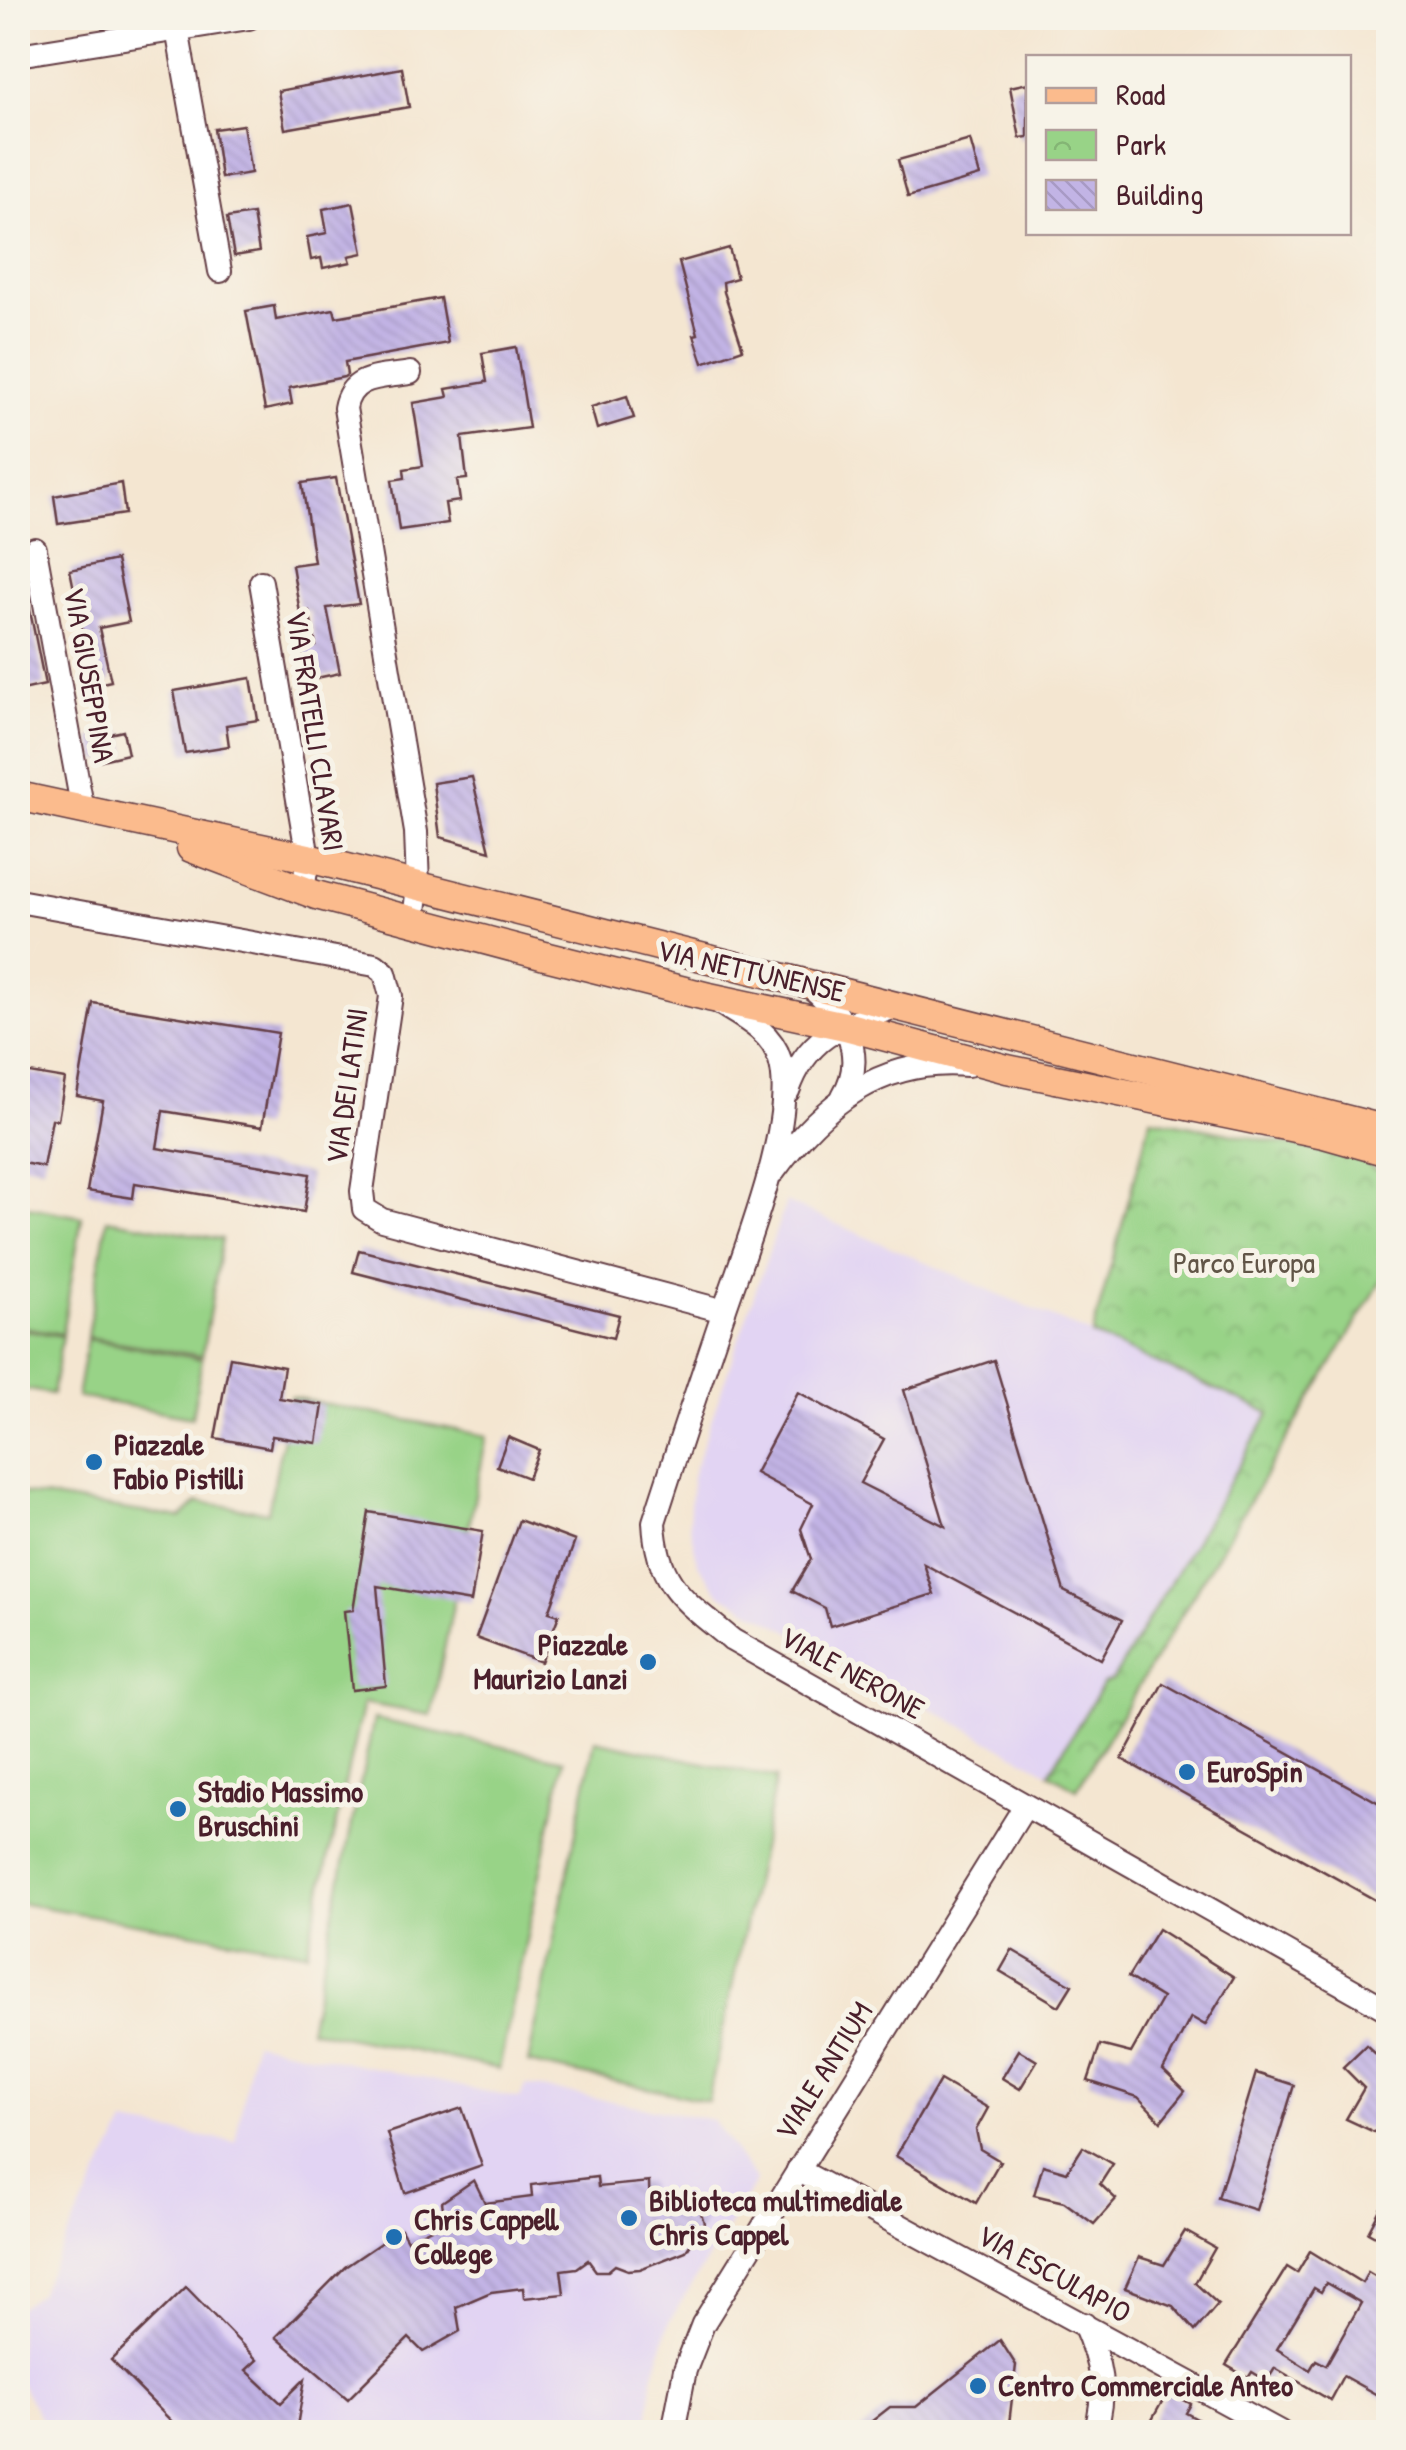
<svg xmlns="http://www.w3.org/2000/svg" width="1406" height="2450" font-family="'Patrick Hand',sans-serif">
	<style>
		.built { fill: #e2d4f3 }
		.green { fill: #98d387; stroke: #717959; stroke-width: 2.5 }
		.park { fill: url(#park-crowns); stroke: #717959; stroke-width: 2.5 }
		.building { fill: url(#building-back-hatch); fill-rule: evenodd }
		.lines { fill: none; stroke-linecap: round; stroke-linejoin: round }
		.minor-casing { stroke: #643d44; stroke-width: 26 }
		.major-casing { stroke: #643d44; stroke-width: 31 }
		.minor { stroke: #fff; stroke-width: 22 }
		.major { stroke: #fbbb8d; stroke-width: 28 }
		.poi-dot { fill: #1f6fb2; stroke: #f7f3e8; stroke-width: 4 }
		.labels { text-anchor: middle; stroke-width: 10; stroke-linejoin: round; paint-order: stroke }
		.street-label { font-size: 30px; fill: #4a1f2b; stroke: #f7f3e8 }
		.park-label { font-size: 30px; fill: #615547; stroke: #f7f3e8 }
		.poi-label { font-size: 30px; font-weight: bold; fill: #4a1f2b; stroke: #f7f3e8; text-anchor: start }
	</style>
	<defs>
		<pattern id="park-crowns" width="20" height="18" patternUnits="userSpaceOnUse" patternTransform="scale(2.5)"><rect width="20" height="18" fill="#98d387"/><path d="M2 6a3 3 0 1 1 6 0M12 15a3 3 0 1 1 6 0" fill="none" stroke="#84b575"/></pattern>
		<pattern id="building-back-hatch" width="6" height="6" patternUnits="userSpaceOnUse" patternTransform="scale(2.5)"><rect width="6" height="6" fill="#c2b4e5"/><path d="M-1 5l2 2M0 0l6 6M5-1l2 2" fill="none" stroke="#a89ac5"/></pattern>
	</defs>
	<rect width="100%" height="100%" fill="#f7f3e8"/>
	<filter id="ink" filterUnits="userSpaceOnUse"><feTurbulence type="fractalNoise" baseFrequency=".01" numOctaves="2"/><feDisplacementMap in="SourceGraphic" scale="20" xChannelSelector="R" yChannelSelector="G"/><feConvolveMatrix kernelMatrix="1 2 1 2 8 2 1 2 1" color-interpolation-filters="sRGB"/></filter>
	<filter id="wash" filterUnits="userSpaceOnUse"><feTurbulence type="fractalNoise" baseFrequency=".0048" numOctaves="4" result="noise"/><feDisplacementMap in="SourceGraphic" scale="40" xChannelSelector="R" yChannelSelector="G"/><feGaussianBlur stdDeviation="2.25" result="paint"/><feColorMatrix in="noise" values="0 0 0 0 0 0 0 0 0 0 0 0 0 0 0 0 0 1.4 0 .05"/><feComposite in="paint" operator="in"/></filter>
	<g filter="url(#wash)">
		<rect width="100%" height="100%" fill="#f4e6d1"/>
		<g class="built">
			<path d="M786 1202 1271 1412 1113 1680 1103 1685 1049 1773 719 1593 698 1564 689 1523 692 1476Z"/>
			<path d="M254 2042 520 2099 525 2085 713 2120 756 2181 670 2320 653 2376 647 2432H365L329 2429 327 2432H48L18 2380V2308L38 2294 125 2124 235 2142Z"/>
		</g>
		<g class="green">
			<path d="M18 1205 82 1217 62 1334 18 1326Z"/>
			<path d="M107 1219 222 1239 202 1356 87 1337Z"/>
			<path d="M18 1329 62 1336 52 1394 18 1388Z"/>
			<path d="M87 1339 202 1359 192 1417 77 1397Z"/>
			<path d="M291 1397 487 1436 431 1715 363 1703 307 1952 18 1903V1493L181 1518 198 1502 268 1512Z"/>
			<path d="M374 1719 564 1760 499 2069 309 2029Z"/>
			<path d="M595 1740 776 1778 708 2101 528 2063Z"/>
		</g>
		<path class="park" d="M1151 1118 1364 1159 1373 1169 1388 1172V1270L1077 1789 1049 1773 1103 1684 1113 1680 1270 1413 1092 1335Z"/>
		<g id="blocks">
			<g class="building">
				<path d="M402 68 409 107 285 129 278 91Z"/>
				<path d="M1028 83V137L1020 138 1010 87Z"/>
				<path d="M243 125 251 173 221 178 214 129Z"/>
				<path d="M970 140 980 176 908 197 898 160Z"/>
				<path d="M353 203 363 253 349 256 351 262 323 268 321 258 311 260 307 237 327 233 323 209Z"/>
				<path d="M253 214 259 252 234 256 227 218Z"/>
				<path d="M729 248 737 278 723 282 724 292 743 349 703 363 694 335 698 334 679 262Z"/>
				<path d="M440 298 448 343 345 362 347 375 344 377 289 388 292 404 265 410 246 311 274 306 276 320 334 309 336 317Z"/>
				<path d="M516 347 529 428 462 437 467 479 457 480 460 501 445 503 448 523 399 530 392 480 405 478 404 469 423 466 413 403 448 397 446 389 487 382 482 353Z"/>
				<path d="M627 396 634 418 597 429 591 407Z"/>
				<path d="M336 478 359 604 327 608 340 673 307 680 301 649 316 646 309 611 300 613 292 565 314 562 302 483Z"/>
				<path d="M121 483 125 514 58 524 54 496Z"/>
				<path d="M116 560 129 622 99 628 111 681 89 686 83 662 89 661 70 570Z"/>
				<path d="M25 586 45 685 18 691V587Z"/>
				<path d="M251 678 258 720 226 725 229 746 185 753 174 691Z"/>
				<path d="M123 731 128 754 97 761 91 738Z"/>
				<path d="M472 777 490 851 440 837 433 783Z"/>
				<path d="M93 1003 278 1033 262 1127 163 1111 157 1148 310 1174 304 1212 135 1183 133 1198 87 1191 103 1101 77 1096Z"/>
				<path d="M18 1071 65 1079 58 1120 52 1119 43 1167 18 1162Z"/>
				<path d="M359 1250 619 1315 613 1338 353 1272Z"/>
				<path d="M230 1357 284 1367 279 1398 323 1405 317 1443 272 1436 270 1448 215 1438Z"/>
				<path d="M994 1360 1064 1591 1122 1620 1101 1659 924 1564 934 1594 830 1626 825 1608 792 1591 811 1559 801 1529 813 1504 755 1473 798 1392 884 1439 860 1483 945 1526 904 1390Z"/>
				<path d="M508 1437 539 1450 528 1478 497 1466Z"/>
				<path d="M369 1512 483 1531 471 1602 377 1586 386 1686 352 1690 344 1611 353 1610Z"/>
				<path d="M519 1520 575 1541 549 1612 559 1615 541 1662 476 1638Z"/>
				<path d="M1163 1683 1388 1808V1907L1122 1759Z"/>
				<path d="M1158 1929 1234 1977 1205 2025 1191 2017 1163 2070 1185 2091 1161 2121 1138 2097 1088 2081 1100 2045 1131 2053 1162 1998 1128 1977Z"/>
				<path d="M1012 1950 1072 1985 1059 2006 1000 1971Z"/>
				<path d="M1366 2045 1388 2065V2112L1376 2133 1346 2119 1364 2088 1343 2067Z"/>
				<path d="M1019 2050 1037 2061 1020 2089 1002 2078Z"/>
				<path d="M1256 2073 1294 2085 1256 2210 1218 2198Z"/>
				<path d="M940 2080 988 2108 976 2130 980 2149 1000 2161 976 2203 896 2156Z"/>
				<path d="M462 2108 482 2166 405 2193 387 2133Z"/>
				<path d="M1083 2147 1113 2164 1100 2184 1116 2199 1094 2224 1064 2202 1034 2195 1043 2165 1067 2172Z"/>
				<path d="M597 2177 598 2187 649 2182 650 2213 698 2202 704 2223 686 2251 640 2269 628 2270 615 2265 608 2271H596L588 2260 577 2268 561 2270 564 2294 524 2298 523 2288 491 2292 456 2307 460 2331 423 2352 409 2338 348 2399 276 2337 345 2267 401 2229 407 2240 445 2221 442 2202 474 2180 485 2203 532 2197 531 2185Z"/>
				<path d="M1388 2194V2243L1368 2232Z"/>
				<path d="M1185 2231 1215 2248 1195 2283 1218 2304 1195 2331 1173 2306 1125 2288 1139 2257 1164 2265Z"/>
				<path d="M1310 2251 1362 2283 1368 2272 1388 2284V2401L1343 2376 1330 2400 1275 2368 1267 2381 1252 2372 1248 2378 1226 2365 1287 2267 1297 2273ZM1326 2283 1361 2303 1326 2365 1316 2360 1310 2370 1277 2349 1314 2288 1321 2292Z"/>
				<path d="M186 2287 257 2360 246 2370 281 2403 305 2379 296 2432H182L111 2360Z"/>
				<path d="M1000 2340 1016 2365 1008 2432H858L890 2407H916Z"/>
				<path d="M1168 2391 1191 2404 1186 2413 1197 2419 1189 2432H1157L1161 2425 1152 2420Z"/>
			</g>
		</g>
	</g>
	<g filter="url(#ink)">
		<use href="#blocks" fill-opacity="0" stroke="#643d44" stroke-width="2.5"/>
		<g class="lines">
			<g class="minor-casing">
				<g id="minor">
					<path d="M177 29 220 271"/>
					<path d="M18 55 249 18"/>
					<path d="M410 373C382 378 351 374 345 408L416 832 418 886 414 920"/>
					<path d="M35 549 83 811"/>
					<path d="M261 582 308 858 303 890"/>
					<path d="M18 901 375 965 385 973 391 996 362 1191 364 1209 382 1220 724 1311"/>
					<path d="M807 984C842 1010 869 1054 843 1096"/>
					<path d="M721 1004C744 1018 772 1032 780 1060 798 1119 744 1251 724 1311 700 1381 677 1451 654 1522 657 1587 686 1601 732 1640L1388 2010"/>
					<path d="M788 1091C808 1033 844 1025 898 1006"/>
					<path d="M774 1171C822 1105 881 1057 968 1065"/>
					<path d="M798 2170 1280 2432"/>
					<path d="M1084 2324C1100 2361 1108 2393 1095 2432"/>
					<path d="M673 2432 685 2370 703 2324 1025 1806"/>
				</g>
			</g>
			<g class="major-casing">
				<g id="major">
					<path d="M18 796 308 858 1388 1130"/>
					<path d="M191 848 316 895 545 956 709 997 845 1026 1007 1069 1324 1134 1388 1152"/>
				</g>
			</g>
			<use href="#minor" class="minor"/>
			<use href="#major" class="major"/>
		</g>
	</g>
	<g class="poi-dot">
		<circle cx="94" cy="1462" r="10"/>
		<circle cx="648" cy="1662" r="10"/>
		<circle cx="1187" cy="1772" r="10"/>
		<circle cx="178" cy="1809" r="10"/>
		<circle cx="629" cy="2218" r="10"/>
		<circle cx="394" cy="2237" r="10"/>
		<circle cx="978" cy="2386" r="10"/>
	</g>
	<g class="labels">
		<g class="street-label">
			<text transform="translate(89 675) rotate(80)" y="10">VIA GIUSEPPINA</text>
			<text transform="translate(315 731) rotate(81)" y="10">VIA FRATELLI CLAVARI</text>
			<text transform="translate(751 971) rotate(13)" y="10">VIA NETTUNENSE</text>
			<text transform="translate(347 1086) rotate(-82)" y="10">VIA DEI LATINI</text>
			<text transform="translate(852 1673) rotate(29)" y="10">VIALE NERONE</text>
			<text transform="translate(824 2071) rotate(-58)" y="10">VIALE ANTIUM</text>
			<text transform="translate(1054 2274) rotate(29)" y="10">VIA ESCULAPIO</text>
		</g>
		<g class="park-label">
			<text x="1244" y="1273">Parco Europa</text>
		</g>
		<g class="poi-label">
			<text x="114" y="1455">Piazzale<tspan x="114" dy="34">Fabio Pistilli</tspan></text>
			<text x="628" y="1655" text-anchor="end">Piazzale<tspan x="628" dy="34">Maurizio Lanzi</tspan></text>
			<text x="1207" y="1782">EuroSpin</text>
			<text x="198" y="1802">Stadio Massimo<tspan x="198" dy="34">Bruschini</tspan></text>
			<text x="649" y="2211">Biblioteca multimediale<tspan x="649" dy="34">Chris Cappel</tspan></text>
			<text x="414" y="2230">Chris Cappell<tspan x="414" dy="34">College</tspan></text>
			<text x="998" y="2396">Centro Commerciale Anteo</text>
		</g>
	</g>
	<rect width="1406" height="2450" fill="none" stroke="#f7f3e8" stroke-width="60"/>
	<rect x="1026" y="55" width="325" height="180" fill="#f7f3e8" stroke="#b29e9c" stroke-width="2.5"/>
	<rect x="1046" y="88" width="50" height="15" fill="#fbbb8d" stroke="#b29e9c" stroke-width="2.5"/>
	<text x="1116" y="105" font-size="30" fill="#4a1f2b">Road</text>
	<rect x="1046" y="130" width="50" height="30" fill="url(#park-crowns)" stroke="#b29e9c" stroke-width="2.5"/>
	<text x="1116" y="155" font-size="30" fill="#4a1f2b">Park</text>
	<rect x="1046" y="180" width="50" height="30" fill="url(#building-back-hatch)" stroke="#b29e9c" stroke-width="2.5"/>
	<text x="1116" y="205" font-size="30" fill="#4a1f2b">Building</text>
</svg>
